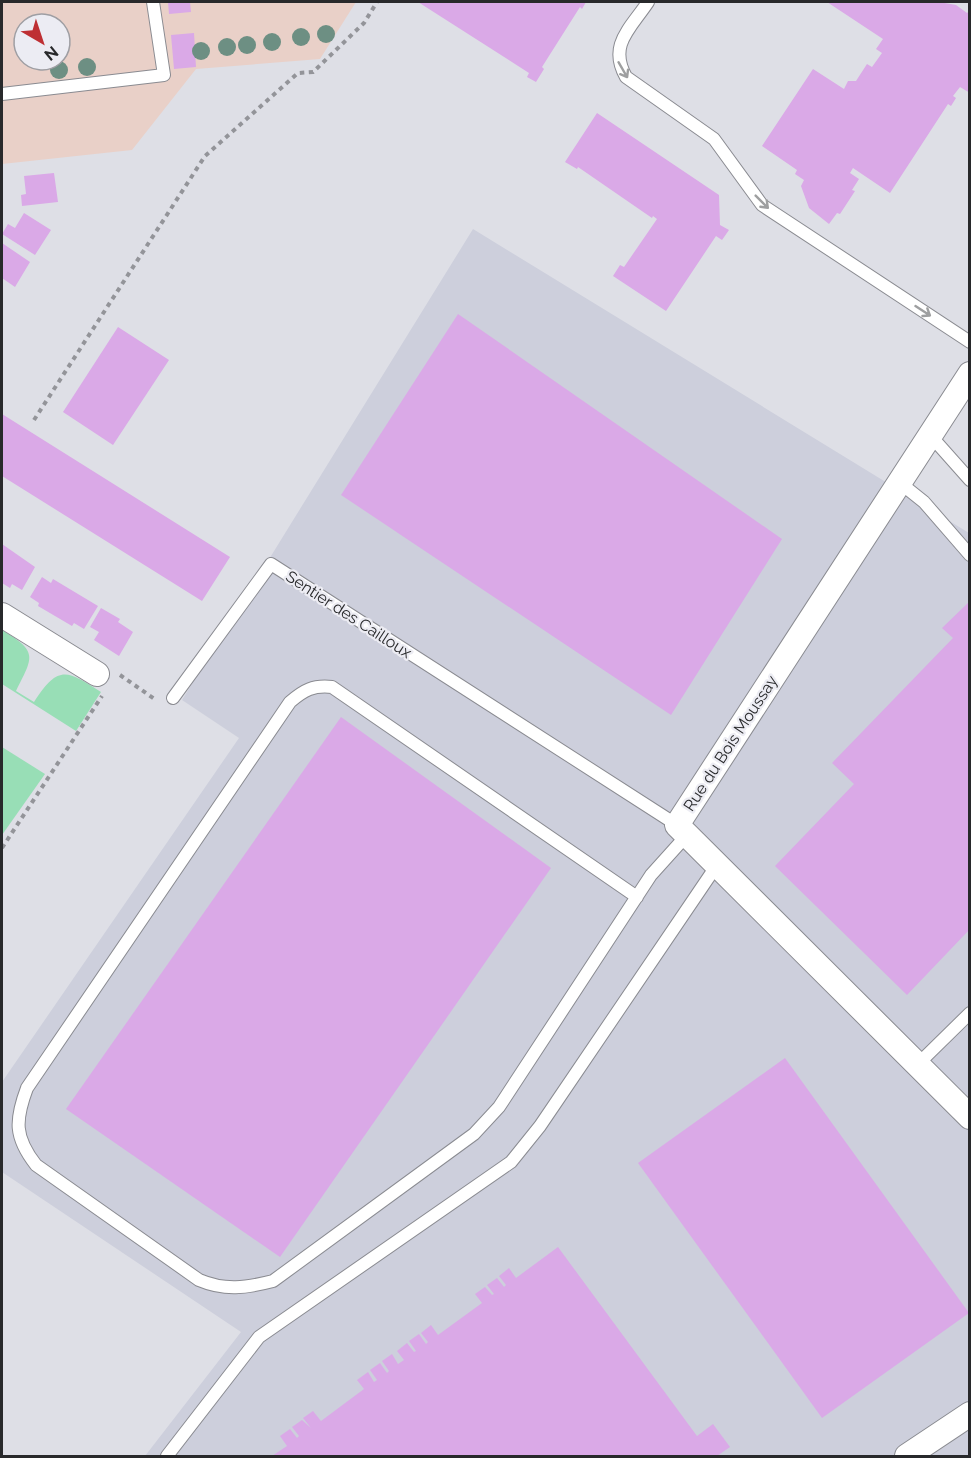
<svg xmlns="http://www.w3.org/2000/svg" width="971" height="1458" font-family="Raleway,sans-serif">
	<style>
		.built { fill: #cdcfdc }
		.education { fill: #e9d0c8; fill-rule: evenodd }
		.green { fill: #98deb6 }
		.building { fill: #daa9e7 }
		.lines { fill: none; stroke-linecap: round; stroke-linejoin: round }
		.service-casing { stroke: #8a8b91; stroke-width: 14 }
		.minor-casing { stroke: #8a8b91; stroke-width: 26 }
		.path { stroke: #939499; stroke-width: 4; stroke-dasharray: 4.5 4.5; stroke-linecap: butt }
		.service { stroke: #fff; stroke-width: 12 }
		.minor { stroke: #fff; stroke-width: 24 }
		.tree { fill: #6d8f83 }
		.oneway { stroke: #9e9fa0 }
		.labels { text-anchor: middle; stroke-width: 4.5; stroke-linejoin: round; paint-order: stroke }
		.street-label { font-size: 16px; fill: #28292b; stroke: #ececf3 }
	</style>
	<rect width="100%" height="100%" fill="#dedfe6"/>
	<path class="built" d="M473 229 969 533V1456H145L241 1332 2 1172V1082L239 738 182 700Z"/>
	<path class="education" d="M2 2H356L320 59 196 69 132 150 2 164ZM24 24H60V60H24Z"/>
	<g class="green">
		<path d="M2 630C39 652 33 657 16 691L34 702C58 665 66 669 101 692L76 731 2 684Z"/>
		<path d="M2 747 45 774 2 835Z"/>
	</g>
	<g class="building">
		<path d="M168 2H190L191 12 169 14Z"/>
		<path d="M418 2H586L582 9 580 7 542 67 544 69 536 82 527 77 529 73Z"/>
		<path d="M827 2H939L956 5 967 13 970 10V93L960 87 953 96 956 98 951 106 948 104 890 193 853 168 850 173 859 179 852 190 855 191 840 214 837 213 829 224 809 208 801 186 804 180 795 174 797 170 762 146 813 69 844 89 848 81H856L867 64 872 67 882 53 876 49 883 39Z"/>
		<path d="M194 33 196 67 174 69 171 35Z"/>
		<path d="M597 113 719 195 720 225 729 230 722 240 716 236 666 311 613 276 620 265 624 267 657 219 653 216 652 218 578 167 577 169 565 162Z"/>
		<path d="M54 173 58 202 22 206 21 195 26 194 24 176Z"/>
		<path d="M24 213 51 230 35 255 2 234 8 224 15 228Z"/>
		<path d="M2 243 30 262 15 287 2 278Z"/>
		<path d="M458 314 782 539 671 715 341 495Z"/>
		<path d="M118 327 169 360 113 445 63 412Z"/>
		<path d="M2 414 230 557 202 601 2 476Z"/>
		<path d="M2 544 35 567 22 590 12 584 10 588 2 583Z"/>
		<path d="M42 577 51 583 53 579 98 606 84 629 74 623 72 626 38 606 39 603 30 597Z"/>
		<path d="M970 601V929L907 995 775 866 854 784 832 763 953 638 942 628Z"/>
		<path d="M101 608 120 619 118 622 133 632 119 656 94 640 99 632 90 627Z"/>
		<path d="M341 717 551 868 280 1257 66 1109Z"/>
		<path d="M785 1058 969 1313 822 1418 638 1163Z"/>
		<path d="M558 1247 697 1436 713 1424 730 1447 717 1456H272L287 1446 280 1436 290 1429 297 1438 299 1436 292 1427 302 1420 311 1428 303 1418 313 1411 321 1421 364 1389 357 1380 368 1372 374 1382 377 1380 370 1370 380 1363 387 1373 389 1371 382 1361 392 1354 398 1364 404 1360 397 1351 407 1343 414 1352 416 1351 409 1341 419 1334 426 1344 428 1342 421 1333 431 1325 438 1335 482 1303 475 1294 485 1287 492 1295 494 1294 487 1285 497 1278 504 1287 506 1285 499 1276 509 1268 516 1278Z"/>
	</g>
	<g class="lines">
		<g class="service-casing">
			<g id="service">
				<path d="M648 2C630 29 608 45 626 77L714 139 762 205 970 342"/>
				<path d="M2 94 164 75 153 2"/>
				<path d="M930 435 970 480"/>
				<path d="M899 482 924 502 970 555"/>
				<path d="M173 698 271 564 677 825"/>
				<path d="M637 897 332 687C313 685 304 690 290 702L27 1088C15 1120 14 1137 36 1165L199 1280C225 1291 246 1288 273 1281L474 1134 499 1107 651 875 687 835"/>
				<path d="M917 1065 970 1013"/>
				<path d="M167 1456 259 1337 511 1162 540 1126 717 865"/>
			</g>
		</g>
		<g class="minor-casing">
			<g id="minor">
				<path d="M970 374 677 825 970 1117"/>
				<path d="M2 615 97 674"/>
				<path d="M907 1456 970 1414"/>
			</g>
		</g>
		<g class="path">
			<path d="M34 420 205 156 298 73 313 72 364 23 377 2"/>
			<path d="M120 675 156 700"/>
			<path d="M2 848 102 696"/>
		</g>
		<use href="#service" class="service"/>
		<use href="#minor" class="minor"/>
	</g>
	<g class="tree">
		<circle cx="326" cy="34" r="9"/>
		<circle cx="301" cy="37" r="9"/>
		<circle cx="272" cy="42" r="9"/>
		<circle cx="247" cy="45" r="9"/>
		<circle cx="227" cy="47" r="9"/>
		<circle cx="201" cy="51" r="9"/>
		<circle cx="87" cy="67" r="9"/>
		<circle cx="59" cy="70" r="9"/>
	</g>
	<defs><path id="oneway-shaft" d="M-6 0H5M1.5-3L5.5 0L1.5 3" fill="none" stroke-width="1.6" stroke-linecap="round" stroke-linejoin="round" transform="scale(1.5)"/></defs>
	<g class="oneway">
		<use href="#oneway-shaft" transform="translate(623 70) rotate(60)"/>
		<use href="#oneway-shaft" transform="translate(762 202) rotate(45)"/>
		<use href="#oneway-shaft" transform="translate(923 311) rotate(33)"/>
	</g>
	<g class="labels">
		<g class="street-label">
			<text transform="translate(349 614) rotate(33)" y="6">Sentier des Cailloux</text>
			<text transform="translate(730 743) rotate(-57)" y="6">Rue du Bois Moussay</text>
		</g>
	</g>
	<rect width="971" height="1458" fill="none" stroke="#28292b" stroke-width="6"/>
	<g transform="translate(42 42) rotate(141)"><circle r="28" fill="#ececf3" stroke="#9e9ea3" stroke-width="1.5"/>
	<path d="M0-4.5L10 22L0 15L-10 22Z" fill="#be2f33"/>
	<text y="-9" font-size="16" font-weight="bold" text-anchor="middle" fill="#28292b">N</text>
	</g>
</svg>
